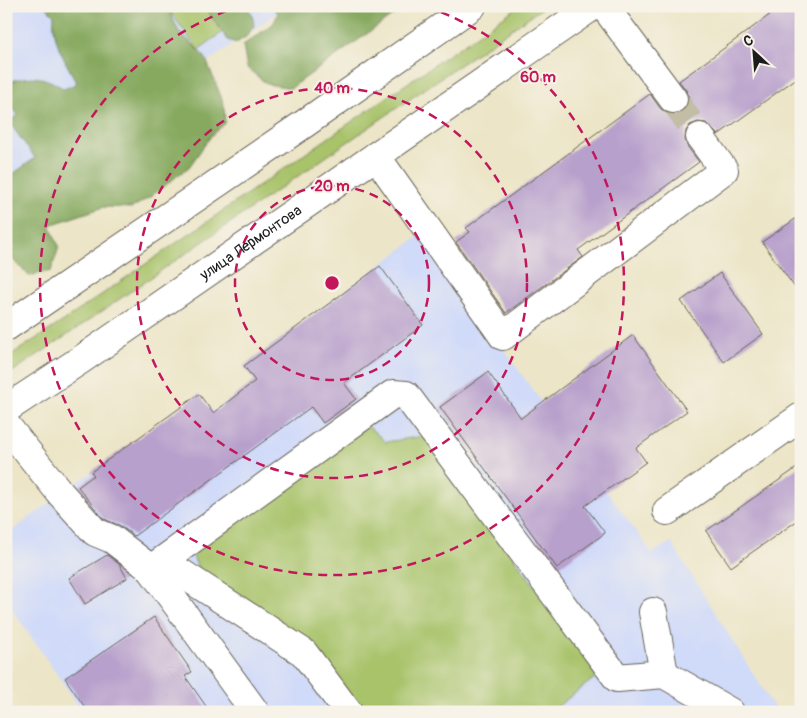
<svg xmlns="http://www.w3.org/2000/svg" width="807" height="718" font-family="Pangolin,sans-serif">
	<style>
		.built { fill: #d0daf9 }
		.green { fill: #a8c36a; stroke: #627043 }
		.forest { fill: #86a95e; stroke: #51623d }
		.building { fill: #b8a0cc }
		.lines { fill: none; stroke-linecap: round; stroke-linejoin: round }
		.minor-tunnel { stroke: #c2bda5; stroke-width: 28; stroke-dasharray: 28 14; stroke-linecap: butt }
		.minor-casing { stroke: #656258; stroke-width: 30 }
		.major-casing { stroke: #656258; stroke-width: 30 }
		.minor { stroke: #fff; stroke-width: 28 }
		.major { stroke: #fff; stroke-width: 28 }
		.ring { fill: none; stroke: #c2185b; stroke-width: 2.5; stroke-dasharray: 9 6 }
		.labels { text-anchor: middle; stroke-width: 4; stroke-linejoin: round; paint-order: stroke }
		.street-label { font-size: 15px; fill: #1c1c1c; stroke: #f7f3e8 }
		.centre { fill: #c2185b; stroke: #f7f3e8; stroke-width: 2.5 }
		.ring-label { font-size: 15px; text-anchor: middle; font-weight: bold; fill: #c2185b; stroke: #f7f3e8; stroke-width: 4; stroke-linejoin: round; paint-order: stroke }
	</style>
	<rect width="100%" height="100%" fill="#f7f3e8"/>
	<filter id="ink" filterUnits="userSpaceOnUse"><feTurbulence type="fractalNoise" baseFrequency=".02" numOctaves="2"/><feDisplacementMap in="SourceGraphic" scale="10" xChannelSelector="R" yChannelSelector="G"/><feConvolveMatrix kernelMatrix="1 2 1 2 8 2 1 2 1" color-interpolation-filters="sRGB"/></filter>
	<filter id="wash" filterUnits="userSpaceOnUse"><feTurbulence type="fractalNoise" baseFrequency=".0096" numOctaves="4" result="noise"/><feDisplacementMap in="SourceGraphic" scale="20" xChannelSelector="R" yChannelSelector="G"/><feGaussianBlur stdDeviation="1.12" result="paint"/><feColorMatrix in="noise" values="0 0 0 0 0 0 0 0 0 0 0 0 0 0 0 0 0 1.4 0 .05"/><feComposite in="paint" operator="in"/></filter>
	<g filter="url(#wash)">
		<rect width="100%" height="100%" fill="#ece5c7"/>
		<g class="built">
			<path d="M6 6H287L6 204Z"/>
			<path d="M422 234 542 403 652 553 671 542 777 712H83L6 601V535L199 394 213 412 255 382 244 366Z"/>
		</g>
		<g class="green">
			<path d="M166 6H228L238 21 198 50Z"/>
			<path d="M519 6H545L66 336 6 376V358L59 324Z"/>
			<path d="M364 423 386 442 424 436 600 674 550 712H358L201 576 191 551Z"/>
		</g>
		<g class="forest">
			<path d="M45 6H167L178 30 205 57 224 104 225 123 211 136 189 167 150 197 132 208 104 207 50 225 59 247 51 271 29 276 6 253V179L35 158 9 122 18 115 6 98V83C31 74 43 75 64 89L77 83C66 63 51 39 54 15Z"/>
			<path d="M204 6H246L252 14 254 26 246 37 236 43 228 40Z"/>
			<path d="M273 6H406L291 88 267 84 247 68 243 45 273 24 278 14Z"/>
		</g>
		<g id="blocks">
			<g class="building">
				<path d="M782 6H801V75L718 135 706 123 698 122 690 125 686 131 685 139 687 146 699 162 578 250 583 257 506 313 456 242 470 232 466 228 650 94 660 108 666 113 674 115 682 112 687 106 689 98 686 90 679 81Z"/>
				<path d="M801 215V296L762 242Z"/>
				<path d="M380 266 423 325 344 383 356 399 323 423 311 407 134 536 121 526 104 519 93 506 78 487 94 475 91 472 199 394 213 413 255 381 244 366Z"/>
				<path d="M720 273 763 334 724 362 681 301Z"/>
				<path d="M633 335 687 411 636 448 646 462 585 506 605 533 557 568 440 407 488 372 521 418Z"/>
				<path d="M801 465V518L731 567 706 531Z"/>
				<path d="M107 555 119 564 127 578 85 604 69 578Z"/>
				<path d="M154 617 192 672 185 676 210 712H88L65 678Z"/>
			</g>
		</g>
	</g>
	<g filter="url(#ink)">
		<use href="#blocks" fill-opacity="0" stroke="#656258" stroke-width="1"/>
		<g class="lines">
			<path class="minor-tunnel" d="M673 99 700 137"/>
			<g class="minor-casing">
				<g id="minor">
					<path d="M604 6 673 99"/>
					<path d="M376 156 503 336 724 170 700 137"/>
					<path d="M6 425 61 494 95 532 112 539 151 569 255 712"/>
					<path d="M667 511 801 417"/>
					<path d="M158 565 172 567 304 653 348 712"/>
					<path d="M151 569 393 394 406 395 617 678 664 674 730 712"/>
					<path d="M653 612 664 674"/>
				</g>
			</g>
			<g class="major-casing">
				<g id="major">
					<path d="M6 327 304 124 472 6"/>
					<path id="s1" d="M6 409 82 359 593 6"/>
				</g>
			</g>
			<use href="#minor" class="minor"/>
			<use href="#major" class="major"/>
		</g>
	</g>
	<g class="ring">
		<circle cx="332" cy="283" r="97"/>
		<circle cx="332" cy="283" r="195"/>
		<path d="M427 7A292 292 0 1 1 237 7"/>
	</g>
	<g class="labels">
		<g class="street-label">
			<text dy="5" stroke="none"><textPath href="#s1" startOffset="296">улица Лермонтова</textPath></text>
		</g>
	</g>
	<circle cx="332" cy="283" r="8" class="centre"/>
	<g class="ring-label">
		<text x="538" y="82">60 m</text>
		<text x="332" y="93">40 m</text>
		<text x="332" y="191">20 m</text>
	</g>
	<rect width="807" height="718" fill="none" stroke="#f7f3e8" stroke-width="25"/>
	<g transform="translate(754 52) rotate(334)" stroke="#f7f3e8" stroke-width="4" paint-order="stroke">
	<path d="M0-4L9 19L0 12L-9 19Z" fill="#1c1c1c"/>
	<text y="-8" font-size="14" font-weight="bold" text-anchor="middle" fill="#1c1c1c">С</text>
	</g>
</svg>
